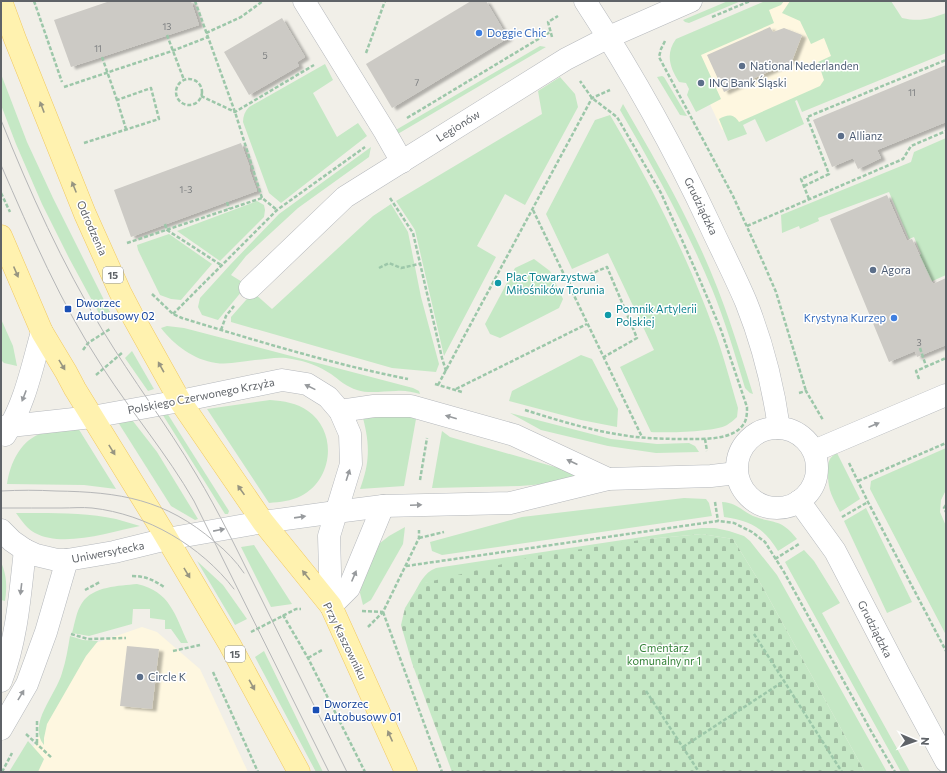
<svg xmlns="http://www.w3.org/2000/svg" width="947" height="773" font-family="Commissioner,sans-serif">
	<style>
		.commercial { fill: #fef7e0 }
		.green { fill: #c5e8c5 }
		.cemetery { fill: url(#cemetery-stones) }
		.building { fill: #cccac5; filter: url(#shadow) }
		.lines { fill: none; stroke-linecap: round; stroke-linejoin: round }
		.minor-casing { stroke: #b5b8bc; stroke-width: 23 }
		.major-casing { stroke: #f2c960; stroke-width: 23 }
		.path { stroke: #9cc7a9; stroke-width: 2.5; stroke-dasharray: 4 2; stroke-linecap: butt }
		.minor { stroke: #fff; stroke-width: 22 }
		.major { stroke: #fff2af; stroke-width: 22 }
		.tram { stroke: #b6b7b8; stroke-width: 1 }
		.oneway { fill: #979581 }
		.oneway2 { fill: #979a9d }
		.shop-dot { fill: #3f7fe0; stroke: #fff; stroke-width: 1.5 }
		.service-dot { fill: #5c6f8a; stroke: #fff; stroke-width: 1.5 }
		.culture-dot { fill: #0f9aa8; stroke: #fff; stroke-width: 1.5 }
		.transit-dot { fill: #1a4fb4; stroke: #fff; stroke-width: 1.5 }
		.labels { text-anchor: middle; stroke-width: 3; stroke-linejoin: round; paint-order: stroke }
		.number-label { font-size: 9px; fill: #7a7d7f }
		.shield { fill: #fff; stroke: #8f9295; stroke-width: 1 }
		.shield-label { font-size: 10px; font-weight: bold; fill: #5f6368 }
		.shop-label { font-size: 11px; fill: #366cbe; stroke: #fff; text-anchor: start }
		.service-label { font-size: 11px; fill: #4e5e75; stroke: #fff; text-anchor: start }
		.street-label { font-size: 11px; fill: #5f6368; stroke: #fff }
		.culture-label { font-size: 11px; fill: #0d838f; stroke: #fff; text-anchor: start }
		.transit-label { font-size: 11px; fill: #164399; stroke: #fff; text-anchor: start }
		.park-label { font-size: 11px; fill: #348238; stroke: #fff }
	</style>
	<defs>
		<pattern id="cemetery-stones" width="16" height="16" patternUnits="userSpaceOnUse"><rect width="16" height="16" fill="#c5e8c5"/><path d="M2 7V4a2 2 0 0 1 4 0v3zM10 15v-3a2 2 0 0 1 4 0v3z" fill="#a3c0a4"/></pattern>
		<filter id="shadow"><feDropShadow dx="4.5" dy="2.5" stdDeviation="1" flood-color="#0004"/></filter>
	</defs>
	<rect width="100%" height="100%" fill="#f1efe8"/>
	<g class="commercial">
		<path d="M766 1H864L890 61 722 130 680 40Z"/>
		<path d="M142 627 157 632 200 669 248 772H20L76 666 90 645Z"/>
	</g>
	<g class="green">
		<path d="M728 1H741L689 23 685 22 683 20Z"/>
		<path d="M765 1H784L781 5 769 10 774 23 701 55 721 99 696 112 687 95 689 89 686 83 679 82C670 68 665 54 676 39Z"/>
		<path d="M790 1H891L902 18C920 22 929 19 946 13V53L802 112 797 100 795 101 804 124 766 142 755 119 743 125 747 134 728 141 719 119C727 115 733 113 739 122L820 86 824 80 818 62 831 56 824 38 811 44 800 21 782 13Z"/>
		<path d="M540 46 546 47 396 135 394 131Z"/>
		<path d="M325 64 333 80 313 93 337 137 358 123 367 136 281 203 269 193 243 122C243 116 245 111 249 107Z"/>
		<path d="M1 74 27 142 53 198 110 312 101 317 69 258 42 204 16 144 1 105Z"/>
		<path d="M662 76 664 77 687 116 680 115 657 77Z"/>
		<path d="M560 77 575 94 578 107 525 205 505 194 477 246 496 257 444 356 415 230 396 201 542 114 538 91Z"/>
		<path d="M623 104C649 149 676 195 698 243 721 291 737 342 753 394L750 393 745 388C735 354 725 321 712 289 686 227 654 168 620 110Z"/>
		<path d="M610 115C650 183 686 253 713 327 723 353 730 381 738 408L737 417C734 420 730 423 727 425 715 432 665 433 651 432L620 367 654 350 608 253 572 269 546 214 595 120Z"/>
		<path d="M946 138V275L928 283 916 257 921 254 914 237 909 239 889 192 818 218 819 221 800 229 799 226 782 233 781 215 911 162 914 152Z"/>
		<path d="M371 147 369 157 298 208 246 256 231 275 247 285 218 320 202 315 198 307 200 298 230 265 279 214Z"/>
		<path d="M257 201 264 205 265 210 264 217 220 261 177 231Z"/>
		<path d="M391 204 408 232 421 297 439 364 436 372 392 368 231 322V317L253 292 272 309 373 216Z"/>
		<path d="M169 234 212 264 181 300 171 299 160 295 138 250 137 245Z"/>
		<path d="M534 259 550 271 563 299 559 308 500 338 490 334 485 324 515 268Z"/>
		<path d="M1 319 13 346 17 366 4 363 1 360Z"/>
		<path d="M167 326 184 328 413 388 419 391 420 394C412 392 404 390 396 391 383 391 369 394 357 390 347 387 339 380 331 374 319 366 305 361 292 359 280 356 267 359 255 360 243 361 229 365 216 363 194 360 174 345 161 328Z"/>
		<path d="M132 351 154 389 148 391 125 358Z"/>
		<path d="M581 355 592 359 618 409 617 427 581 420 509 401 512 391Z"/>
		<path d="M270 400C284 401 297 403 308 411 338 432 333 480 301 496 291 501 280 502 269 503L207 409Z"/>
		<path d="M161 412 167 413 229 511 228 514H225Z"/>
		<path d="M510 413 611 439 657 444 689 443 695 446 699 452 656 453 608 446 541 430Z"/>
		<path d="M129 416 157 452 198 519 195 520 171 506 116 419Z"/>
		<path d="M399 416 410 417 416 419 404 486 360 489C370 463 370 445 363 418Z"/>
		<path d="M78 428 116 489 84 485 7 484C10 463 21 439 43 433 54 430 66 429 78 428Z"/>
		<path d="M442 431 450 437 569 471 574 475 573 480 568 482 520 486 432 488Z"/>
		<path d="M946 448V490L941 500 940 512 946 526V635L870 489 871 481Z"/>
		<path d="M837 453 860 499 840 512C833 498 828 491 828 475 828 465 827 458 837 453Z"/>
		<path d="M684 498 706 499 709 503 712 516 442 555 432 551 430 542 522 517Z"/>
		<path d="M722 502C737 503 741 510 753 516 774 524 781 518 797 539L778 551C764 528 751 521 724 517Z"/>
		<path d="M866 508 912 602 887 613 844 521Z"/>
		<path d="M16 513C49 513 84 512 116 519 124 521 132 524 140 526 110 532 63 548 35 533 27 529 22 521 16 513Z"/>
		<path d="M405 527 403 544 371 600 363 605 360 593 361 585 375 547 389 536Z"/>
		<path d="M702 528H715L729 531 744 536 750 541 777 575 887 772H865L762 586 733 539 702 534 647 539 425 583 413 595C419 585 424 572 436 568Z"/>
		<path d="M254 545 292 604 271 607 241 547Z"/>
		<path d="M804 550 814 561 840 603 822 613 910 772H901L785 562Z"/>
		<path d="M197 561 223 585 247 619 235 625Z"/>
		<path d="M1 562C7 576 7 587 5 601L1 600Z"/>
		<path d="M137 584C170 591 175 615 188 643H181L171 629H165V620L150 618V609H133L132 624 89 636 72 633C75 623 76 612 82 603 93 586 119 586 137 584Z"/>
		<path d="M70 636 83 640 98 641 86 656 47 724 44 738V745C27 724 56 695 62 673 66 661 68 648 70 636Z"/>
		<path d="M264 651 316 758 323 772H316L255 657Z"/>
		<path d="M28 741 44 759 38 772H9Z"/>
	</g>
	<path class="cemetery" d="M702 534 733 539 762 586 865 772H452L412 663 401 625 405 608 413 595 424 583 536 556 647 539Z"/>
	<g class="building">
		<path d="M110 1H191L199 25 71 67 54 20Z"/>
		<path d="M471 1H486L508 38 392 108 366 64Z"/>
		<path d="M282 18 305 57 297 62 299 66 249 95 224 52Z"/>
		<path d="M770 27 773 32 784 28 802 35 792 61 724 92 707 55Z"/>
		<path d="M946 65V122L877 150 881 158 858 169 853 158 832 167 813 120Z"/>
		<path d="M241 143 250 168 249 169 257 191 131 237 114 190Z"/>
		<path d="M887 195 907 241 912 239 933 284 946 278V345L917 357 915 351 889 362 830 219Z"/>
		<path d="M127 646 159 649 152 709 120 706Z"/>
	</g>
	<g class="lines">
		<g class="minor-casing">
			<g id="minor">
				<path d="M304 1 385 132 402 162"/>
				<path d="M585 1C632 73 674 148 710 225 722 251 735 276 746 302 762 342 773 385 779 428"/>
				<path d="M250 288 345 197 566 59 609 37 691 1"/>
				<path d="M340 411 374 406H411L514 435 608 479"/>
				<path d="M1 427 92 417 180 401 282 380 307 384 328 397 340 411 350 434 351 464 329 536 331 606"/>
				<circle cx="777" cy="468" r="40"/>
				<path d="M5 435C25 404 32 367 42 332"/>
				<path d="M814 451 946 395"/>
				<path d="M799 501 835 551 899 674 946 761"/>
				<path d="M1 530 12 541 25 550 36 555 57 560H67L114 552 167 539 263 522 336 512 383 506 510 503 608 479 711 476 737 473"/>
				<path d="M331 606 349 588 383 506"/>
				<path d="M1 681C17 639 20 594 25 550"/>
				<path d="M1 729 27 684 46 632 67 560"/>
			</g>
		</g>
		<g class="major-casing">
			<g id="major">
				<path d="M1 1 15 39 85 214 120 292 132 315 180 401 263 522 331 606 406 772"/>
				<path d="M1 236 42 332 66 372 75 389 162 530 230 645 299 772"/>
			</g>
		</g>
		<g class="path">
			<path d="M34 1 62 82"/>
			<path d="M195 1 235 112 262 198"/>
			<path d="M712 17 750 1"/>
			<path d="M206 33 241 17 263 1"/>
			<path d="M167 35 184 80"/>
			<path d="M552 37 548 22 558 16"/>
			<path d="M665 41 661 49 659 57 733 196 763 262 776 292 806 391"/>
			<path d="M366 53 385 1"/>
			<path d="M102 57 117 100"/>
			<circle cx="189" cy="92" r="13"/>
			<path d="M64 87 172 51 208 37"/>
			<path d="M201 96 235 112 314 65"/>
			<path d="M407 118 550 32"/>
			<path d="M84 143 159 119 151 88 117 100 126 129"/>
			<path d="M804 186 829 174 807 117 946 60"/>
			<path d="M1 193 10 212"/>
			<path d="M390 198 413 233 442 358 446 371"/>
			<path d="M809 199 801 179 819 171"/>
			<path d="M227 202 229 209"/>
			<path d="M533 210 642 437"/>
			<path d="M165 224 167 230 221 265"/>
			<path d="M747 226 903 159 911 146 946 131"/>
			<path d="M127 243 262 198 277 210"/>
			<path d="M379 268 389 263 401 268 419 264"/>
			<path d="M567 284 607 267 637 338 604 357"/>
			<path d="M152 294 173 314 182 318C257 341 332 364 408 379"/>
			<path d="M173 314 277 210 365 147"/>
			<path d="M221 330 226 316 234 306"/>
			<path d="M920 348 926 366"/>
			<path d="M83 350 88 343 110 329"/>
			<path d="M96 375 123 352"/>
			<path d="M919 379 916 371 946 358"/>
			<path d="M435 384 462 392"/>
			<path d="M438 385 592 98 610 90"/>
			<path d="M456 389 587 324"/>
			<path d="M799 393 806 391 823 420"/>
			<path d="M525 410C557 420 589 430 622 435 646 439 669 439 692 439 708 439 733 439 743 425 747 420 747 413 747 407L721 330 699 278 661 193 617 117 592 98 580 81"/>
			<path d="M705 439 707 451"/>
			<path d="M849 463 868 502 946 651"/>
			<path d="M420 480 427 438"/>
			<path d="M858 481 946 443"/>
			<path d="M715 502 718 521"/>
			<path d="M946 505 944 508 946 512"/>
			<path d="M842 517 868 502"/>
			<path d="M419 538 444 532"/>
			<path d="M775 559 799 544"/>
			<path d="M406 566 718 521 734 523 752 532 765 542 784 572 871 731 895 772"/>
			<path d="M132 576C145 576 154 580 164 587"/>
			<path d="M85 590 100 582"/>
			<path d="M362 611 383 612"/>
			<path d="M383 612 442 772"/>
			<path d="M283 615 308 658 365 772"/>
			<path d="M368 627 383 612 419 538V530"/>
			<path d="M251 632 296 609H301"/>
			<path d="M71 634 88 639 126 638"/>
			<path d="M754 634 842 772"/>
			<path d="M173 651 200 645"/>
			<path d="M308 658 322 650"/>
			<path d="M213 672 258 772"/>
			<path d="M646 691 699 772"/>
			<path d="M37 721V743"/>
			<path d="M26 734 52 758"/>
			<path d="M683 747 784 681"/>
			<path d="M2 772 12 753"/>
		</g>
		<use href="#minor" class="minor"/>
		<use href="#major" class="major"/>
		<g class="tram">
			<path d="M1 120C30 193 62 263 103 331 132 379 167 425 196 474 219 512 238 552 258 592 288 652 317 712 347 772"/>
			<path d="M1 165C31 234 61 304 103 368 132 413 167 454 194 501L329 772"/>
			<path d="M1 491C19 490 38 490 56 491 120 492 165 499 215 542 226 551 236 561 244 573"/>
			<path d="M1 508C21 508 42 508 62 508 72 508 82 507 92 508 147 514 201 546 234 589"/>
		</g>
	</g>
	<defs><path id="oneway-solid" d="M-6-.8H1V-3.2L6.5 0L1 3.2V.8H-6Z"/></defs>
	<g class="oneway">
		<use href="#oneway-solid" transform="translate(42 107) rotate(-111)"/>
		<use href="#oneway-solid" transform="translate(74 187) rotate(-112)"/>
		<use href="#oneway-solid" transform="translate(16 272) rotate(67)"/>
		<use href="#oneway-solid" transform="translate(62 365) rotate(59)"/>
		<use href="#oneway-solid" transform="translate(161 367) rotate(-119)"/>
		<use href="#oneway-solid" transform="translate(112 450) rotate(58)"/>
		<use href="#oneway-solid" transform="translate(241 490) rotate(-125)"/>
		<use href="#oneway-solid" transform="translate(187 573) rotate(59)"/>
		<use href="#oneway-solid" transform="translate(306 575) rotate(-129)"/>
		<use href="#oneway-solid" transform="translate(252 685) rotate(61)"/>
		<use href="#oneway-solid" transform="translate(390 736) rotate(-114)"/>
	</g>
	<g class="oneway2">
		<use href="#oneway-solid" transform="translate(310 387) rotate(-154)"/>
		<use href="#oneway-solid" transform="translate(24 396) rotate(111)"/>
		<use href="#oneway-solid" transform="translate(451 417) rotate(-164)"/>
		<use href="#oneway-solid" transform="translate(874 425) rotate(-23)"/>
		<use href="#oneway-solid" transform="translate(572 462) rotate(-155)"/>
		<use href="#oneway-solid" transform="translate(348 475) rotate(-72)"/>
		<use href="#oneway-solid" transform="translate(416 505) rotate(-2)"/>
		<use href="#oneway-solid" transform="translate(300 517) rotate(-8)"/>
		<use href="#oneway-solid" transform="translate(219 530) rotate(-11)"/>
		<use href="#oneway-solid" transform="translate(354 576) rotate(-67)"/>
		<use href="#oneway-solid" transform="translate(21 589) rotate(97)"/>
		<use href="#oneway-solid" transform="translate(21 695) rotate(-59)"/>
	</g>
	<g class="shop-dot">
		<circle cx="479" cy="33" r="4"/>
		<circle cx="894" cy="318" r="4"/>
	</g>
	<g class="service-dot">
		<circle cx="742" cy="66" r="4"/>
		<circle cx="701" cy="83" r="4"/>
		<circle cx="841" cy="136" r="4"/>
		<circle cx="873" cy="270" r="4"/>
		<circle cx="140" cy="677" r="4"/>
	</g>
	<g class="culture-dot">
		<circle cx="498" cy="283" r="4"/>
		<circle cx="608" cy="315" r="4"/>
	</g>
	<g class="transit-dot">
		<rect x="64" y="305" width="8" height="8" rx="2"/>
		<rect x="312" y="706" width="8" height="8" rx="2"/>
	</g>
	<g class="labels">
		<g class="number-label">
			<text x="167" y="30">13</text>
			<text x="98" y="52">11</text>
			<text x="265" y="59">5</text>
			<text x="417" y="86">7</text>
			<text x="912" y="96">11</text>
			<text x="186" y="193">1-3</text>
			<text x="919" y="346">3</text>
		</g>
		<g class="shield">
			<rect x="103" y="267" width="20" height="16" rx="3"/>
			<rect x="225" y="646" width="20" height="16" rx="3"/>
		</g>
		<g class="shield-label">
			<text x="113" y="279">15</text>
			<text x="235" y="658">15</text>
		</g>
		<g class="shop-label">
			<text x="487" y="37">Doggie Chic</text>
			<text x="886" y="322" text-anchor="end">Krystyna Kurzep</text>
		</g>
		<g class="service-label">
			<text x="750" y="70">National Nederlanden</text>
			<text x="709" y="87">ING Bank Śląski</text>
			<text x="849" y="140">Allianz</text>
			<text x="881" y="274">Agora</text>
			<text x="148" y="681">Circle K</text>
		</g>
		<g class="street-label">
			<text transform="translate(458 126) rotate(-32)" y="4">Legionów</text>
			<text transform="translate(701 206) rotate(64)" y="4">Grudziądzka</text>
			<text transform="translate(92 228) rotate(66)" y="4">Odrodzenia</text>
			<text transform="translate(201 396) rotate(-11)" y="4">Polskiego Czerwonego Krzyża</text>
			<text transform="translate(108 552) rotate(-11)" y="4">Uniwersytecka</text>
			<text transform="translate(875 629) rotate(63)" y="4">Grudziądzka</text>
			<text transform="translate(345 641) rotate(64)" y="4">Przy Kaszowniku</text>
		</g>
		<g class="culture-label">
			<text x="506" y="281">Plac Towarzystwa<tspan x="506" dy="13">Miłośników Torunia</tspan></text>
			<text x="616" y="313">Pomnik Artylerii<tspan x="616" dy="13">Polskiej</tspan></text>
		</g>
		<g class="transit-label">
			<text x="76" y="307">Dworzec<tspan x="76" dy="13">Autobusowy 02</tspan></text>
			<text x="324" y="708">Dworzec<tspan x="324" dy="13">Autobusowy 01</tspan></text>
		</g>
		<g class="park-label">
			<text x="664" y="652">Cmentarz<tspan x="664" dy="13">komunalny nr 1</tspan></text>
		</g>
	</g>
	<rect width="947" height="773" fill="none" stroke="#5f6368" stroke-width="4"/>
	<g transform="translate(915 741) rotate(92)" stroke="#ffffff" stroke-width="3" paint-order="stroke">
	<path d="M0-3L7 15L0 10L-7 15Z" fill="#5f6368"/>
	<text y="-6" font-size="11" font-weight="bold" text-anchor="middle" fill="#5f6368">N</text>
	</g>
</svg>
